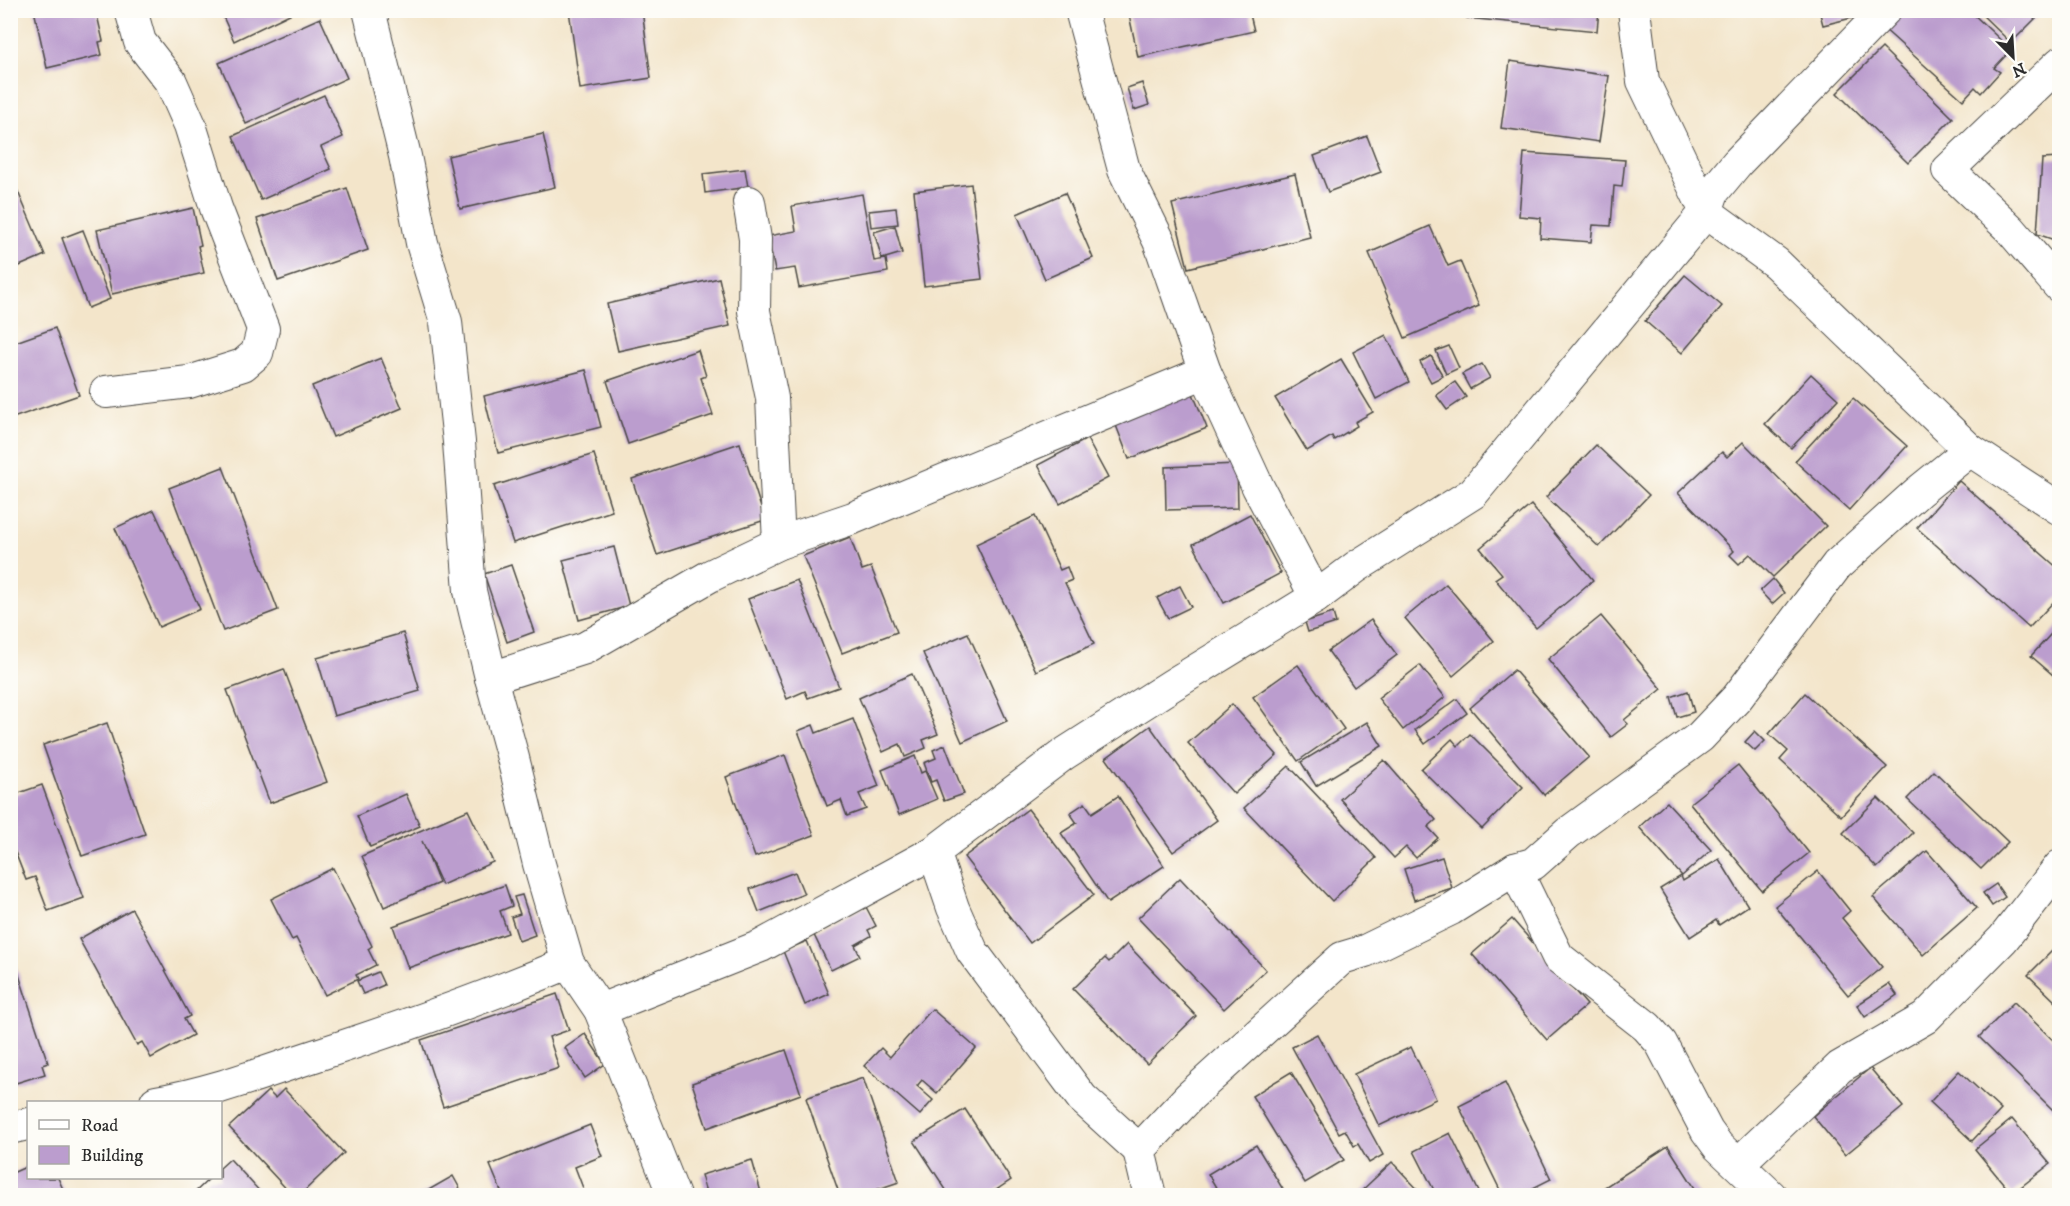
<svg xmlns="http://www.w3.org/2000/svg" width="2070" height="1206" font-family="'IM FELL DW Pica',serif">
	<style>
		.building { fill: #bb9dce }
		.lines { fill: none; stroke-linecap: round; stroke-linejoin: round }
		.street-casing { stroke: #494743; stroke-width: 34 }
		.street { stroke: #fff; stroke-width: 32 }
	</style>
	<rect width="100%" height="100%" fill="#fdfcf7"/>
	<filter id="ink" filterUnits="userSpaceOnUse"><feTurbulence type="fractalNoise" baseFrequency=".0167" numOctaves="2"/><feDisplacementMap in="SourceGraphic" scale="12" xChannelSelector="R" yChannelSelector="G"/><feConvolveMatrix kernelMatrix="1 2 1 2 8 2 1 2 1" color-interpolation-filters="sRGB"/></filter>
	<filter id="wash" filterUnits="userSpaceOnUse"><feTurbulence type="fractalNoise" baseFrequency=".008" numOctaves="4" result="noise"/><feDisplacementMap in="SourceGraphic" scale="24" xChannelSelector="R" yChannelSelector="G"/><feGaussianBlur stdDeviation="1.35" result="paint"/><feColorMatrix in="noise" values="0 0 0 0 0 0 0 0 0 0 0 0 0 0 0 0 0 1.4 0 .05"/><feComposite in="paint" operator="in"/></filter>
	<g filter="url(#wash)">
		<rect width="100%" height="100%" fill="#f3e5ca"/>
		<g id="blocks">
			<g class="building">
				<path d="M34 10H105V13L97 15 103 41 99 42 102 55 47 68Z"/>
				<path d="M220 10H298L234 41Z"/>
				<path d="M569 10H642L651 78 580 89Z"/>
				<path d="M1128 10H1249L1254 31 1138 57Z"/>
				<path d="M1468 10H1599L1597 31 1467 18Z"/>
				<path d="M1819 10H1879L1880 11 1823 25Z"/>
				<path d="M1897 10H1969L2011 50 1994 68 2000 72 1981 93 1975 87 1963 100 1882 27Z"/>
				<path d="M1977 10H2044L2011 43Z"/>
				<path d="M320 18 347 78 246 124 219 63Z"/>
				<path d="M1882 48 1953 118 1908 163 1837 93Z"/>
				<path d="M1510 61 1609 76 1599 142 1501 128Z"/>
				<path d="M1142 83 1149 105 1134 110 1127 88Z"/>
				<path d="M324 95 343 137 321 147 331 169 261 200 233 136Z"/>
				<path d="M543 134 555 187 460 209 448 156Z"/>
				<path d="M1367 136 1381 172 1328 192 1314 156Z"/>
				<path d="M1524 153 1625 160 1622 187 1614 186 1611 226 1593 225 1591 242 1540 238 1541 218 1519 216Z"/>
				<path d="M2060 158V242L2037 234 2042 159Z"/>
				<path d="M745 169 748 187 705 193 703 174Z"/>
				<path d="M10 173 45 255 10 270Z"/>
				<path d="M1295 174 1310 237 1188 268 1172 204Z"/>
				<path d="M971 184 982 279 924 286 914 191Z"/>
				<path d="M347 188 368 250 278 281 257 219Z"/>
				<path d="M1065 193 1093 258 1045 279 1017 214Z"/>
				<path d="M862 194 874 261 886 259 888 272 799 288 795 268 775 271 768 236 796 231 792 206Z"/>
				<path d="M193 208 201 245 198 246 204 273 112 294 97 230Z"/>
				<path d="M896 208 898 224 871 227 869 211Z"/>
				<path d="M895 226 902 253 882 259 874 232Z"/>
				<path d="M1430 226 1448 266 1460 261 1479 306 1405 338 1369 253Z"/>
				<path d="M83 230 110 299 88 308 62 238Z"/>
				<path d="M1685 275 1722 306 1682 353 1645 321Z"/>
				<path d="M719 278 730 326 618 351 607 304Z"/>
				<path d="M55 328 79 395 10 419V344Z"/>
				<path d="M1386 335 1409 382 1376 399 1353 352Z"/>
				<path d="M1449 346 1459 368 1446 374 1436 351Z"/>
				<path d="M698 350 706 376 701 378 713 415 628 444 607 381Z"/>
				<path d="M1431 356 1443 376 1431 382 1420 362Z"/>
				<path d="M381 358 402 408 333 437 312 386Z"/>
				<path d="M1341 359 1373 412 1355 422 1357 426 1334 440 1332 436 1307 451 1275 398Z"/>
				<path d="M1482 364 1490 378 1470 389 1462 374Z"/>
				<path d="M586 370 601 427 498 453 484 396Z"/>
				<path d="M1811 374 1838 399 1791 448 1765 424Z"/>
				<path d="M1455 382 1466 397 1447 410 1436 395Z"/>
				<path d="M1189 384 1207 428 1129 459 1112 415Z"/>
				<path d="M1853 398 1907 446 1849 510 1795 461Z"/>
				<path d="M1087 439 1108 478 1060 504 1038 465Z"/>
				<path d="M1743 442 1826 526 1773 577 1750 554 1739 564 1730 555 1734 551 1678 493 1722 452 1727 457Z"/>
				<path d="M740 443 765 520 657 555 632 479Z"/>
				<path d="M1596 445 1649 495 1599 547 1546 497Z"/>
				<path d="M594 454 612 511 513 543 494 486Z"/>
				<path d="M1237 464 1238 508 1166 510 1165 467Z"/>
				<path d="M223 467 278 610 223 631 169 488Z"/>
				<path d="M1959 481 2060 570V595L2029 628 1917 528Z"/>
				<path d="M1531 505 1593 580 1536 628 1495 579 1502 574 1480 548Z"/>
				<path d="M154 510 200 609 159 627 115 528Z"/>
				<path d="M1250 514 1281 573 1224 603 1193 544Z"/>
				<path d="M1035 516 1060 570 1067 567 1072 580 1065 583 1094 644 1036 671 976 544Z"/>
				<path d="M850 537 862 570 871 567 897 632 842 653 803 556Z"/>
				<path d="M614 547 629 606 579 620 563 560Z"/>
				<path d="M511 565 534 632 507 642 484 574Z"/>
				<path d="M1773 579 1784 593 1772 604 1760 591Z"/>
				<path d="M797 580 839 687 808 698 805 691 787 699 748 599Z"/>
				<path d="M1446 584 1494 641 1453 676 1405 618Z"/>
				<path d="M1180 586 1191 607 1168 618 1157 598Z"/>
				<path d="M1333 613 1336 623 1308 632 1305 622Z"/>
				<path d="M1601 616 1662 689 1624 720 1628 724 1611 737 1548 659Z"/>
				<path d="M1371 620 1397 655 1354 687 1328 651Z"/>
				<path d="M2060 624V681L2031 656Z"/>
				<path d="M403 633 420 691 334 716 317 658Z"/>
				<path d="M968 633 1007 721 962 742 923 653Z"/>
				<path d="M1298 665 1344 729 1298 761 1253 697Z"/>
				<path d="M1420 665 1445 697 1403 730 1378 698Z"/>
				<path d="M284 669 327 782 270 803 227 690Z"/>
				<path d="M1514 670 1589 757 1544 795 1470 708Z"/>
				<path d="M912 674 938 734 923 740 926 748 905 757 900 744 883 752 859 698Z"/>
				<path d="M1688 691 1694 712 1677 717 1671 697Z"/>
				<path d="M1805 693 1887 767 1841 816 1780 760 1788 751 1769 734Z"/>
				<path d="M1457 699 1467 713 1425 744 1415 730Z"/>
				<path d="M1232 704 1277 755 1234 794 1188 743Z"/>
				<path d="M853 719 879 786 859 794 866 809 847 816 841 800 827 806 798 731 813 725 816 733Z"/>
				<path d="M1367 722 1382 746 1316 786 1301 762Z"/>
				<path d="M107 723 145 834 82 856 43 745Z"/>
				<path d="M1150 726 1217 820 1173 852 1106 758Z"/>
				<path d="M1755 731 1765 741 1755 751 1745 742Z"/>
				<path d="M1470 734 1523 787 1482 829 1421 769 1452 739 1458 746Z"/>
				<path d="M945 745 964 794 944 801 936 780 931 782 924 763 936 758 933 750Z"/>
				<path d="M785 755 814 835 755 857 726 777Z"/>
				<path d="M915 756 921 773 925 771 937 799 899 815 882 770Z"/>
				<path d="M1384 760 1436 820 1428 827 1438 838 1416 858 1406 847 1394 858 1340 799Z"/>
				<path d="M1738 765 1809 853 1762 891 1690 803Z"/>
				<path d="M1289 766 1376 858 1332 901 1244 808Z"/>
				<path d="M1934 771 2008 842 1981 869 1907 799Z"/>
				<path d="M42 785 84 898 48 911 35 877 26 880 10 839V796Z"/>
				<path d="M406 794 420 826 370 847 357 816Z"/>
				<path d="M1118 796 1164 866 1108 903 1061 833 1077 823 1070 813 1085 803 1092 813Z"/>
				<path d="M1878 798 1913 833 1877 868 1843 833Z"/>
				<path d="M1667 802 1711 850 1682 876 1639 827Z"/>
				<path d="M1028 809 1094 895 1030 943 964 857Z"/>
				<path d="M468 810 493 862 442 885 422 841 439 883 384 907 362 856Z"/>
				<path d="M1927 851 1977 908 1923 955 1873 897Z"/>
				<path d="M1442 857 1452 888 1414 900 1404 869Z"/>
				<path d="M1719 859 1748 906 1719 925 1716 920 1690 937 1660 889 1681 876 1683 881Z"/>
				<path d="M333 868 372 946 368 949 376 965 356 975 358 979 325 995 296 938 292 940 271 899Z"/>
				<path d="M1818 871 1850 911 1842 918 1882 967 1848 995 1775 906Z"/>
				<path d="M795 872 804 894 759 912 750 889Z"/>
				<path d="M1180 878 1266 970 1224 1009 1138 918Z"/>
				<path d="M1996 884 2005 897 1992 906 1983 893Z"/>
				<path d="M505 885 512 906 500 911 508 933 408 968 393 926Z"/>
				<path d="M522 895 535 935 519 941 511 917 520 914 514 897Z"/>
				<path d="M866 907 876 926 868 930 871 936 855 945 860 956 831 970 813 933Z"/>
				<path d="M132 909 190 1016 184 1019 193 1035 151 1058 142 1042 137 1045 79 939Z"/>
				<path d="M1512 919 1587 1005 1547 1040 1472 954Z"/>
				<path d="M807 941 829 994 805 1005 783 951Z"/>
				<path d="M2060 943V1006L2028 975Z"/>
				<path d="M1127 944 1196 1016 1147 1064 1073 989 1105 958 1109 962Z"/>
				<path d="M16 966 48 1063 42 1065 45 1074 16 1083 13 1072 10 1073V968Z"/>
				<path d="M378 972 384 985 363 994 357 981Z"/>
				<path d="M1889 984 1897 995 1865 1017 1857 1005Z"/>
				<path d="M557 994 569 1030 549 1037 559 1068 443 1107 421 1040Z"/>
				<path d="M2014 1002 2060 1047V1104L2053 1110 1979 1037Z"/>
				<path d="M932 1009 976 1048 937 1093 922 1080 917 1086 933 1100 920 1115 864 1066 881 1048 890 1057Z"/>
				<path d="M585 1034 605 1064 585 1078 565 1048Z"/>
				<path d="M1317 1034 1383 1155 1369 1163 1358 1144 1354 1146 1345 1130 1339 1133 1292 1047Z"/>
				<path d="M1411 1047 1436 1099 1379 1126 1354 1074Z"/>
				<path d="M786 1050 801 1094 707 1128 692 1083Z"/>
				<path d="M1870 1068 1903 1107 1845 1155 1813 1116Z"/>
				<path d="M1959 1071 2001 1110 1972 1141 1930 1102Z"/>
				<path d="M1291 1072 1344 1160 1305 1183 1252 1096Z"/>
				<path d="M863 1078 899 1182 878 1189 880 1196H840L806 1098Z"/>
				<path d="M1505 1083 1551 1179 1517 1196H1503L1459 1106Z"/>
				<path d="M284 1089 344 1153 299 1196H293L229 1127 268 1091 275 1098Z"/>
				<path d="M965 1109 1011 1180 987 1196H950L914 1141Z"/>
				<path d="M2012 1119 2050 1164 2012 1194 1975 1149Z"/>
				<path d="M590 1125 602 1156 575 1167 586 1196H503L490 1165Z"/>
				<path d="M1450 1133 1481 1196H1437L1414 1151Z"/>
				<path d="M1256 1145 1287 1196H1221L1208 1174Z"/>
				<path d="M1668 1146 1700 1196H1604L1600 1190Z"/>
				<path d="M230 1159 264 1196H191L210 1178H220V1168Z"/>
				<path d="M752 1160 762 1196H707L701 1175Z"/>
				<path d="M1392 1162 1424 1196H1356Z"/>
				<path d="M28 1166V1178H58L66 1196H10V1174Z"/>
				<path d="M453 1176 464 1196H418Z"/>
			</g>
		</g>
	</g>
	<g filter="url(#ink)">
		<use href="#blocks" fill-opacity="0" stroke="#494743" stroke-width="1.5"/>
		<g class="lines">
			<g class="street-casing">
				<g id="street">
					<path d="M369 10 405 156 422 243 446 322 459 442 470 591 491 678 513 758 539 864 568 963 600 1010 674 1196"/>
					<path d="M1081 10 1124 170 1159 241 1205 372 1258 487 1316 597"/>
					<path d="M1634 10 1643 81 1706 212 1776 263 1970 450 2060 509"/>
					<path d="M749 202 755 239 754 311 772 398 779 543"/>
					<path d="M2059 286 2010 229 1948 170 2060 63"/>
					<path d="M106 392 189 382 243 365 257 353 263 329 216 208 190 125 171 82 140 42 131 10"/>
					<path d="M491 678 585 648 710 576 779 543 853 518 1205 372"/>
					<path d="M934 852 953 908 972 951 1082 1098 1139 1150"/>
					<path d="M1515 869 1558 957 1647 1027 1661 1043 1707 1131 1718 1146 1771 1196"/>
					<path d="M600 1010 761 946 934 852 1064 754 1172 685 1316 597 1356 567 1473 493 1706 212 1713 192 1737 163 1885 10"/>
					<path d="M156 1102C211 1093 262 1073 314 1056 400 1028 485 998 568 963"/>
					<path d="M10 1128 28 1124"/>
					<path d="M1738 1164 1840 1067 1925 1018 2003 939 2060 866"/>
					<path d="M1150 1196 1139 1150 1190 1096 1342 958 1365 951 1451 909 1515 869 1533 864 1568 833 1700 737 1737 698 1837 565 1918 492 1970 450"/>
				</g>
			</g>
			<use href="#street" class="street"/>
		</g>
	</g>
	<rect width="2070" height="1206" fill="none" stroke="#fdfcf7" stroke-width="36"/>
	<rect x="27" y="1101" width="195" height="78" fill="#fdfcf7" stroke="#a9a8a5" stroke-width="1.5"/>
	<rect x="39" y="1120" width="30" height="9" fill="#ffffff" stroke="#a9a8a5" stroke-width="1.5"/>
	<text x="81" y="1131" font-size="18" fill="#2b2b2b">Road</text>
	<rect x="39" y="1146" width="30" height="18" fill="#bb9dce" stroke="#a9a8a5" stroke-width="1.5"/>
	<text x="81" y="1161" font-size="18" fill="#2b2b2b">Building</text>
	<g transform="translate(2013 57) rotate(156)" stroke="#fdfcf7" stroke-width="4.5" paint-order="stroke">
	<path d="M0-4.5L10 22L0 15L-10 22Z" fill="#2b2b2b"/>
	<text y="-9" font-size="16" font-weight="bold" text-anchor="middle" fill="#2b2b2b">N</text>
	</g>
</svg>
